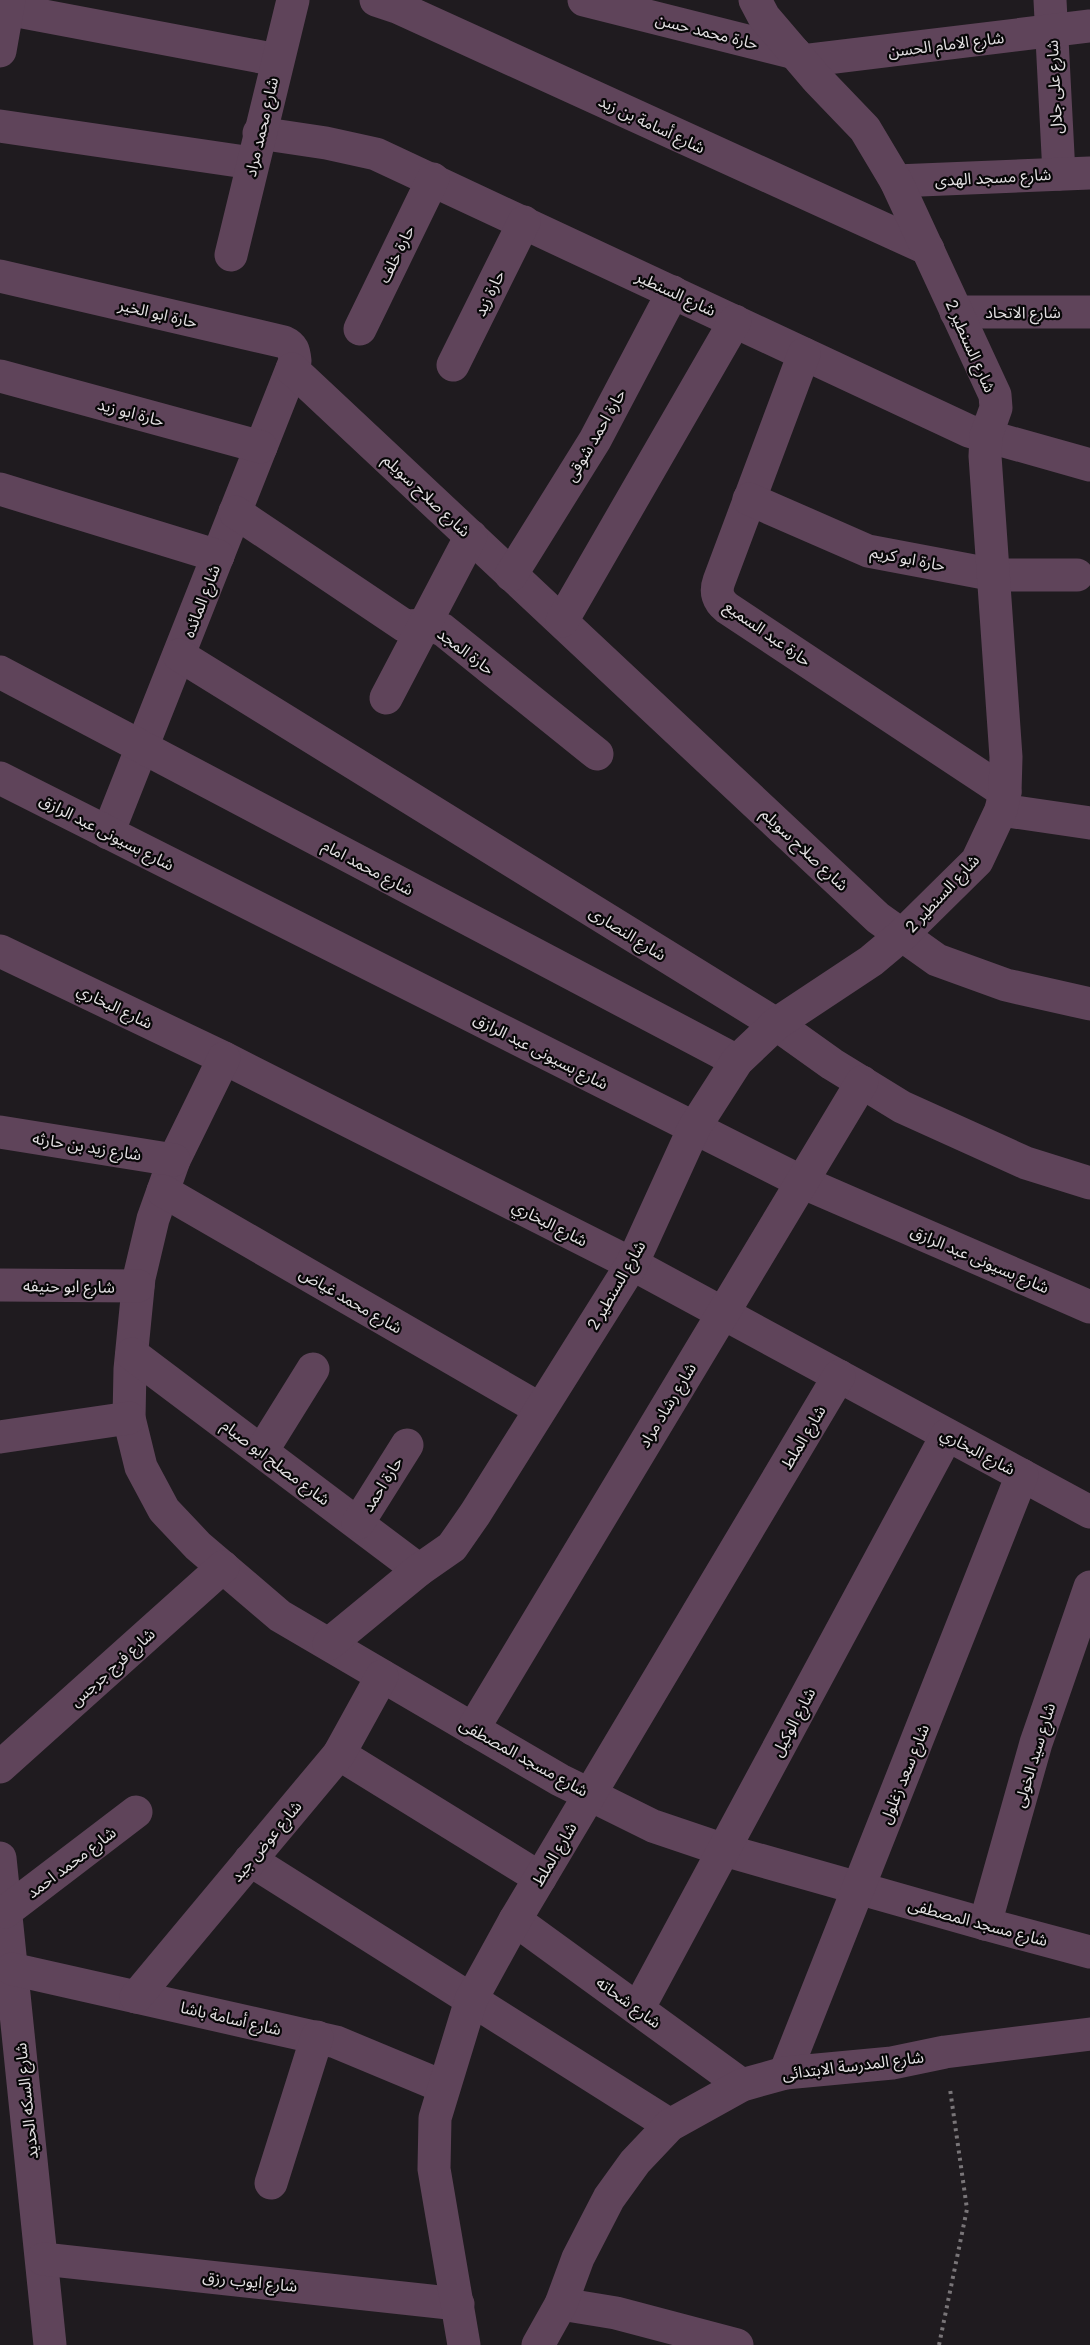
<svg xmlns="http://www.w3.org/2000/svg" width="1090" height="2345" font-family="Lato,'Noto Sans Arabic',sans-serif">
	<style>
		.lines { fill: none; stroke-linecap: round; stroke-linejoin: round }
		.path { stroke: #797578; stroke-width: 4; stroke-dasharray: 3 4.5; stroke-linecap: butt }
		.street { stroke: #5f445a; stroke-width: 33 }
		.labels { text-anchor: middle; stroke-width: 4.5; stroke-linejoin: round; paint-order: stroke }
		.street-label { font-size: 16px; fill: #e3e0e2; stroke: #080708 }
	</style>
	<rect width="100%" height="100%" fill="#1f1b1f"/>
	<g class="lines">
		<path class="path" d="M939 2345 967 2209 950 2089"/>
		<g class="street">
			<path d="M376 0 397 7 928 249"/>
			<path d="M584 0 795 53"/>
			<path d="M1050 0 1059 174"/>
			<path d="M7 9 277 60"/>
			<path d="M0 51 9 0"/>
			<path d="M802 61 1090 26"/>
			<path d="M0 126 252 163"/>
			<path d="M259 133 326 143 376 154 969 431 1090 465"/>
			<path d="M896 181 1090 173"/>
			<path d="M231 255 293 0"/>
			<path d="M0 276 284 342C293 346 294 351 295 361L108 833"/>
			<path d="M956 312H1090"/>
			<path d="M360 329 433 179"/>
			<path d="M804 354 719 581C715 592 718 601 727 608L1005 792"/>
			<path d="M453 365 524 222"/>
			<path d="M292 369 878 918 937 960 1006 985 1090 1004"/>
			<path d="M0 376 261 447"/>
			<path d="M0 489 218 556"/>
			<path d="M749 499 868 551 995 575H1077"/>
			<path d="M235 512 405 626 430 625 443 630 597 754"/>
			<path d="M511 575 595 440 673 292"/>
			<path d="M562 621 735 321"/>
			<path d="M179 655 776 1024 832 1064 902 1107 1026 1163 1090 1183"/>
			<path d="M0 672 737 1061"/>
			<path d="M386 698 471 536"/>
			<path d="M0 778 802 1182 1090 1307"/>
			<path d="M1001 810 1090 823"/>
			<path d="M0 951 224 1058 632 1264 1090 1512"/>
			<path d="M224 1058 174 1160 153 1219 139 1278 130 1369 129 1418 141 1467 164 1510 198 1546 280 1616 560 1780 653 1826 724 1850 985 1924 1090 1952"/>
			<path d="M0 1132 174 1160"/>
			<path d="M163 1191 540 1409"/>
			<path d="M0 1285 138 1286"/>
			<path d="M132 1354 419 1570"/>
			<path d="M0 1437 129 1418"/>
			<path d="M262 1451 313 1369"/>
			<path d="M358 1523 407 1445"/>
			<path d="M329 1644 419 1570 452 1547 475 1514 632 1264 694 1128 737 1061 776 1024 871 961 902 935 977 861 1001 810 1005 792 1006 757 985 456 986 436 996 408 995 395 896 181 865 129 817 79 764 17 755 0"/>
			<path d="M473 1729 862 1082"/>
			<path d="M339 1754 540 1878"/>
			<path d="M0 1767 223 1567"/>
			<path d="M0 1858 50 2345"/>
			<path d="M250 1860 670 2125"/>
			<path d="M5 1912 136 1812"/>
			<path d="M515 1920 742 2085"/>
			<path d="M985 1924 1036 1743 1090 1587"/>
			<path d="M12 1969 336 2042 444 2087"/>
			<path d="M136 1997 339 1754 382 1676"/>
			<path d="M638 2009 947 1435"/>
			<path d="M785 2073 1022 1475"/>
			<path d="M271 2183 317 2037"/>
			<path d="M43 2259 458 2304"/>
			<path d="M561 2304 616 2313 737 2345"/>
			<path d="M464 2345 434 2169 435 2118 471 2000 515 1920 839 1376"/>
			<path d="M538 2345 561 2304 578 2258 609 2198 635 2162 670 2125 742 2085 785 2073 892 2063 945 2052 1090 2034"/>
		</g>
	</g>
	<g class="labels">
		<g class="street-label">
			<text transform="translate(707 31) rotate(14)" y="6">حارة محمد حسن</text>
			<text transform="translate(946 44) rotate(-7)" y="6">شارع الامام الحسن</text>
			<text transform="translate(1054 87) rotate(-93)" y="6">شارع على جلال</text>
			<text transform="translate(652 124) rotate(25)" y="6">شارع أسامة بن زيد</text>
			<text transform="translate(261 127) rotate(-77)" y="6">شارع محمد مراد</text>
			<text transform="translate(993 177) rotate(-3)" y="6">شارع مسجد الهدى</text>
			<text transform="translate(396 254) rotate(-64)" y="6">حارة خلف</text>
			<text transform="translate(489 293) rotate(-64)" y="6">حارة زيد</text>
			<text transform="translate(676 293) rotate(25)" y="6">شارع السنطير</text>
			<text x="1023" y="318">شارع الاتحاد</text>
			<text transform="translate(158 313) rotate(13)" y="6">حارة ابو الخير</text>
			<text transform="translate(971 346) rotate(66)" y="6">شارع السنطير 2</text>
			<text transform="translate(131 412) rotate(15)" y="6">حارة ابو زيد</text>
			<text transform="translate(595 435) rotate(-60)" y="6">حارة احمد شوقى</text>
			<text transform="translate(427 495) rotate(43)" y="6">شارع صلاح سويلم</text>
			<text transform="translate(908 558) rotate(11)" y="6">حارة ابو كريم</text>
			<text transform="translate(201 601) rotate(-69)" y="6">شارع المائده</text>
			<text transform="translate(768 633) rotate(35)" y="6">حارة عبد السميع</text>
			<text transform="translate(466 651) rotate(37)" y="6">حارة المجد</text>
			<text transform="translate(107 832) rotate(27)" y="6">شارع بسيونى عبد الرازق</text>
			<text transform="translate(805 849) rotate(43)" y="6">شارع صلاح سويلم</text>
			<text transform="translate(368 867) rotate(28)" y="6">شارع محمد امام</text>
			<text transform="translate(942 893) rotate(-47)" y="6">شارع السنطير 2</text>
			<text transform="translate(628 933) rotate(32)" y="6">شارع النصارى</text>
			<text transform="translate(115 1006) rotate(26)" y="6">شارع البخاري</text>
			<text transform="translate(541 1051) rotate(27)" y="6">شارع بسيونى عبد الرازق</text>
			<text transform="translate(87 1146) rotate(9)" y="6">شارع زيد بن حارثه</text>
			<text transform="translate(550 1223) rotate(27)" y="6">شارع البخاري</text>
			<text transform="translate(980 1259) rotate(23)" y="6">شارع بسيونى عبد الرازق</text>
			<text transform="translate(616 1285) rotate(-60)" y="6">شارع السنطير 2</text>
			<text transform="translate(69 1286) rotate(1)" y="6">شارع ابو حنيفه</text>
			<text transform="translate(351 1300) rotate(30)" y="6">شارع محمد غياض</text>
			<text transform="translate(667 1405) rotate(-59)" y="6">شارع رشاد مراد</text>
			<text transform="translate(803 1437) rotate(-59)" y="6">شارع الملط</text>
			<text transform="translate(978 1451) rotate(28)" y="6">شارع البخاري</text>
			<text transform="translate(276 1462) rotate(37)" y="6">شارع مصلح ابو صيام</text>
			<text transform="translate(382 1484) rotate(-58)" y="6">حارة احمد</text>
			<text transform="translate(112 1667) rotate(-42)" y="6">شارع فرج جرجس</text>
			<text transform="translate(793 1722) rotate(-62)" y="6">شارع الوكيل</text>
			<text transform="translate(1034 1755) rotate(-73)" y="6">شارع سيد الخولى</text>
			<text transform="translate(524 1757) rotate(29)" y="6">شارع مسجد المصطفى</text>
			<text transform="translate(904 1774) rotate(-68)" y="6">شارع سعد زغلول</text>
			<text transform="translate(266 1841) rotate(-50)" y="6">شارع عوض جيد</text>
			<text transform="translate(554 1854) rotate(-59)" y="6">شارع الملط</text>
			<text transform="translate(71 1862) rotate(-37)" y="6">شارع محمد احمد</text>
			<text transform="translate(978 1922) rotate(15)" y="6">شارع مسجد المصطفى</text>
			<text transform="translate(629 2002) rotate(36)" y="6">شارع شحاته</text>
			<text transform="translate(231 2018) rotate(13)" y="6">شارع أسامة باشا</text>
			<text transform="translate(853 2065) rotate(-7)" y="6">شارع المدرسة الابتدائى</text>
			<text transform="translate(26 2101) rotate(-96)" y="6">شارع السكه الحديد</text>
			<text transform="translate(250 2281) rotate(6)" y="6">شارع ايوب رزق</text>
		</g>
	</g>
</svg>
